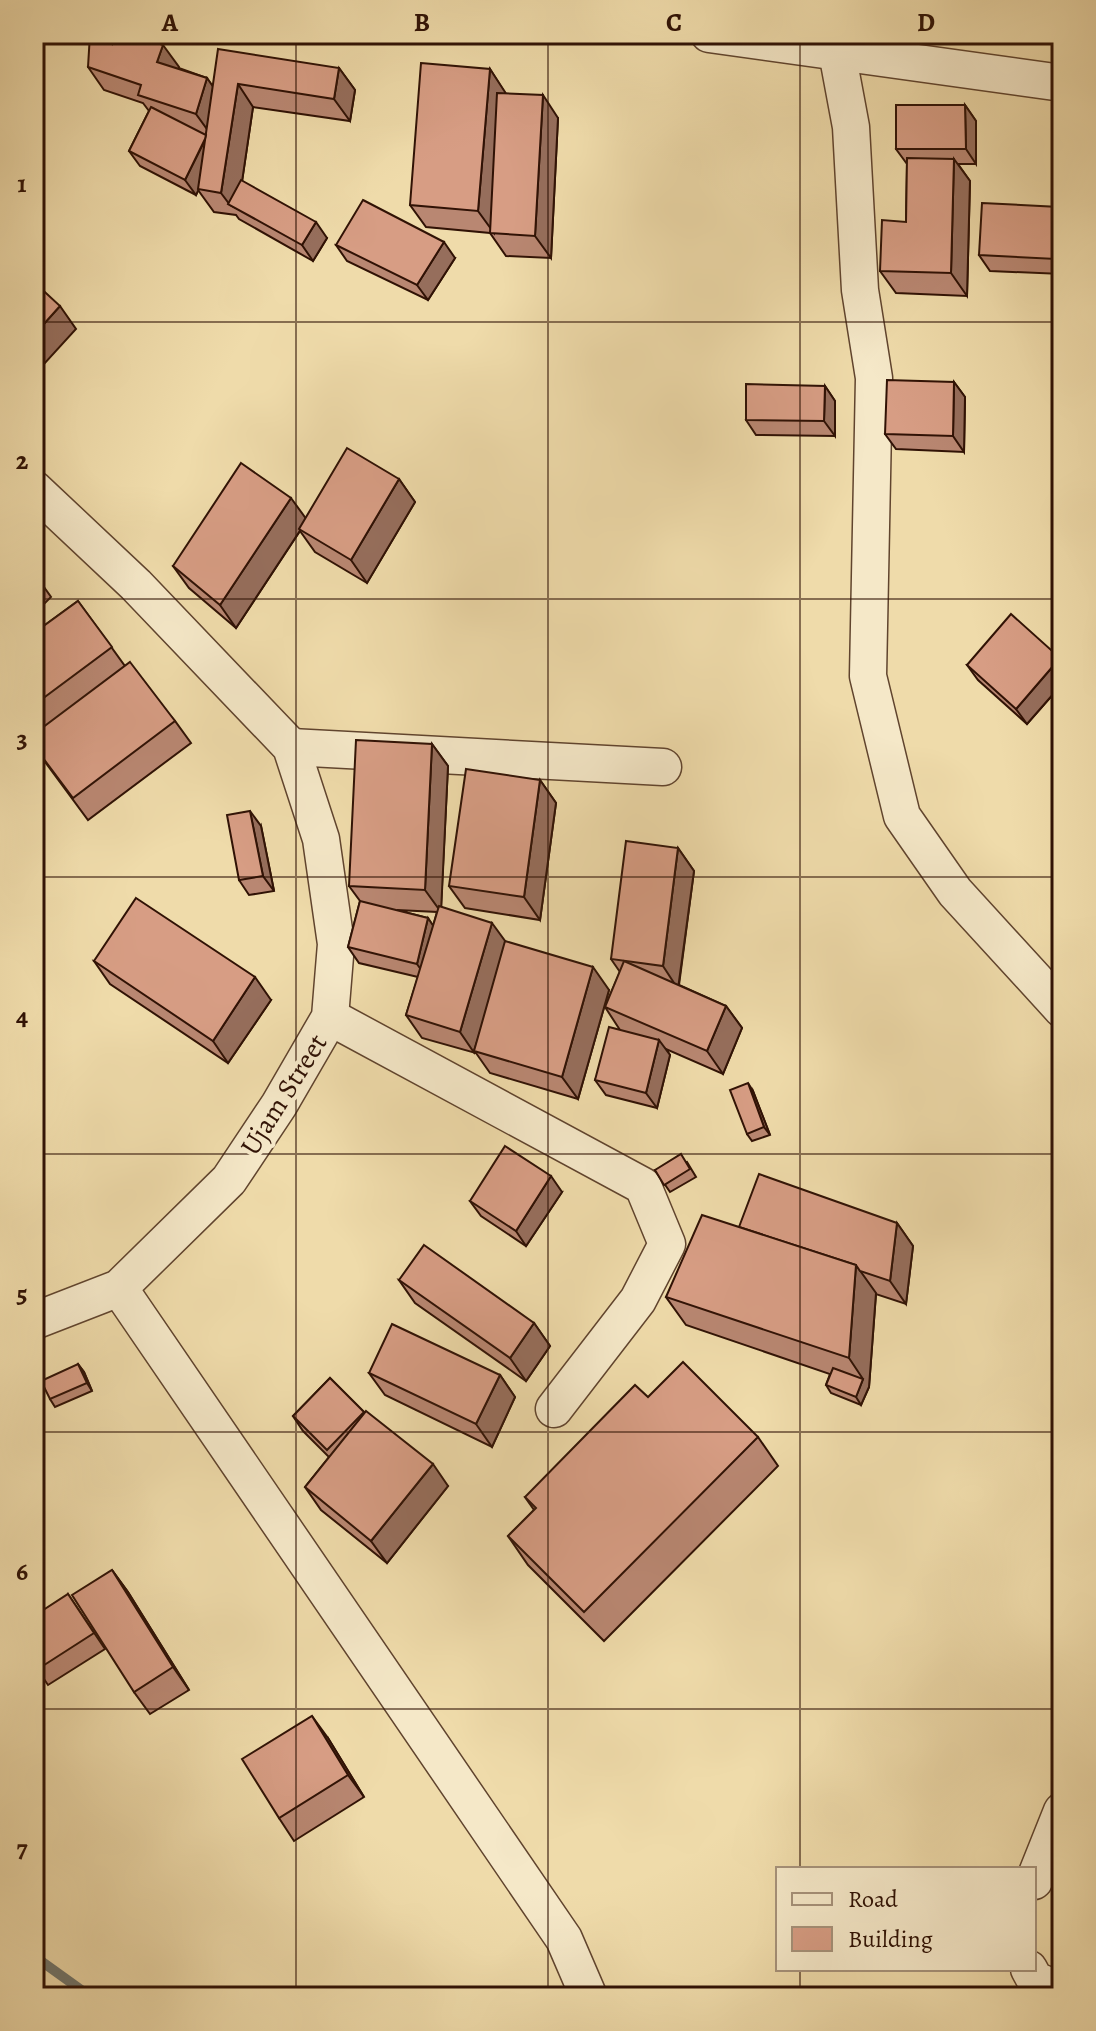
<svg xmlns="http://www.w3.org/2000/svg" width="1096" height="2031" font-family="Alegreya,serif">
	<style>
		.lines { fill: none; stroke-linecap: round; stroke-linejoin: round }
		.stream { stroke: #71766d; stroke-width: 10 }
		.minor-casing { stroke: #60442e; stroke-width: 39 }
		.minor { stroke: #f5e8c8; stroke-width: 36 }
		.wall { fill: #b98772; stroke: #301205; stroke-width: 2; fill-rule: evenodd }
		.shaded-wall { fill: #966e5c; stroke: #301205; stroke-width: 2 }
		.building { fill: #d79d84; stroke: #301205; stroke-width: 2 }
		.grid { fill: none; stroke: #301205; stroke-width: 2; stroke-opacity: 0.55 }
		.labels { text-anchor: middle; stroke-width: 8; stroke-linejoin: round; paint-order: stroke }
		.street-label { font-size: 28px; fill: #301205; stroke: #f5e8c8 }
		.neatline { fill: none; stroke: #301205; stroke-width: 3 }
		.grid-label { font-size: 26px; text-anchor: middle; font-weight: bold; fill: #301205 }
	</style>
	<rect width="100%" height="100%" fill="#efdbaa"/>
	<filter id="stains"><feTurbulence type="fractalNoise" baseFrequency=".0025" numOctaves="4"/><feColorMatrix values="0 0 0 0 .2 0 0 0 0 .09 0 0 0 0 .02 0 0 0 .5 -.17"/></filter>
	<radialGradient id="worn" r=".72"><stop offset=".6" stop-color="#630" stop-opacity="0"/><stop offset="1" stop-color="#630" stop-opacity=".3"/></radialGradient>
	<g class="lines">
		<path class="stream" d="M34 1956 91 1997"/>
		<g class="minor-casing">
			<g id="minor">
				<path d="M709 34 1062 83"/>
				<path d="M829 34 837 52 851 127 860 290 874 378 868 676 902 816 955 892 1062 1009"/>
				<path d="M34 489 136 585 291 747 321 839 336 944 330 1017 279 1105 229 1180 119 1288 34 1321"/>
				<path d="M291 747 663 767"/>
				<path d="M330 1017 643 1186 667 1244 638 1300 554 1409"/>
				<path d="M119 1288 564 1939 589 1997"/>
				<path d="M1034 1881 1062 1811"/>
				<path d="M1029 1969 1035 1980 1062 1991"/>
			</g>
		</g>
		<use href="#minor" class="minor"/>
	</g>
	<g class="wall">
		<path d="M112 44 207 78 213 87 339 68 355 90 350 121 253 107 242 181 327 238 313 261 239 219 236 215 214 212 198 190 196 195 140 166 129 151 149 111 143 103 104 90 88 67Z"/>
		<path d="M490 69 505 93 558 118 551 258 506 256 490 233 426 227 410 205Z"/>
		<path d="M965 105 976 121V164H958L970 181 967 296 896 293 880 271 906 222 907 164 896 149Z"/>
		<path d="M1059 207 1062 212V274L990 271 979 255Z"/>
		<path d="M336 245 455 258 428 300 347 261Z"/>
		<path d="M954 382 965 397 964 452 896 449 885 434Z"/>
		<path d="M825 386 835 401V436L756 435 746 420Z"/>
		<path d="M399 479 415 502 367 583 315 552 300 531 236 628 189 588 173 566 306 518Z"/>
		<path d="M34 573 51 597 34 614Z"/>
		<path d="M78 601 125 666 175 721 191 743 88 820 34 747V633Z"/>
		<path d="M1062 660V684L1027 724 978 680 967 665Z"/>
		<path d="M432 744 448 766 441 907 506 942 609 990 578 1099 490 1073 476 1053 422 1038 406 1015 418 977 359 963 348 947 360 901 349 886ZM397 910 437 912 433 926 428 918Z"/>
		<path d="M540 780 556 803 540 920 465 908 449 886Z"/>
		<path d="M261 826 274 891 249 895 239 880Z"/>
		<path d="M678 848 694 871 679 985 726 1006 742 1028 723 1074 666 1049 670 1055 657 1108 606 1095 595 1080 620 1030 605 1007 620 972 611 959Z"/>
		<path d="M94 961 271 1000 228 1063 110 984Z"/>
		<path d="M753 1091 770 1135 752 1141 747 1134Z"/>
		<path d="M687 1162 696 1177 670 1192 655 1170Z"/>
		<path d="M562 1192 526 1246 481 1216 470 1201Z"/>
		<path d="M897 1223 913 1246 906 1304 876 1294 869 1387 861 1405 831 1393 826 1385 830 1374 686 1325 666 1297 739 1227Z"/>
		<path d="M399 1280 534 1323 550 1346 526 1381 415 1303Z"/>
		<path d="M78 1364 84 1372 92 1391 55 1407 50 1399Z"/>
		<path d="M369 1373 500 1375 515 1397 492 1447 385 1395Z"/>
		<path d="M330 1378 365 1413 448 1486 387 1563 321 1510 305 1487 329 1457 303 1431 293 1416Z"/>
		<path d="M758 1437 778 1466 604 1641 528 1565 508 1536 534 1510 525 1497Z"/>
		<path d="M112 1570 128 1592 189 1690 150 1714 134 1692Z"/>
		<path d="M68 1594 105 1649 48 1685 34 1664Z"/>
		<path d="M328 1738 364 1797 294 1841 279 1818Z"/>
	</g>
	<g class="shaded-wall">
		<path d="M163 45 179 67 173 84 157 62Z"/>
		<path d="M339 68 355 90 350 121 334 99Z"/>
		<path d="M490 69 505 92 494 233 478 211Z"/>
		<path d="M207 78 223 101 212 136 196 114Z"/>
		<path d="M238 84 253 107 238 209 230 205 221 193Z"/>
		<path d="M543 95 558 118 551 258 535 236Z"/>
		<path d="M965 105 976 121V164L966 149Z"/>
		<path d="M207 136 218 151 196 195 185 180Z"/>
		<path d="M954 159 970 181 967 296 951 273Z"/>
		<path d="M1059 207 1062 212V267L1056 259Z"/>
		<path d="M316 222 327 238 313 261 302 245Z"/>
		<path d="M444 242 455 258 428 300 417 285Z"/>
		<path d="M60 306 76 329 34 375V335Z"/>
		<path d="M954 382 965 397 964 452 953 436Z"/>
		<path d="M825 386 835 401V436L824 421Z"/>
		<path d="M399 479 415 502 367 583 351 560Z"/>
		<path d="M291 498 307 520 236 628 220 605Z"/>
		<path d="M1060 658 1062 660V684L1027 724 1016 709Z"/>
		<path d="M432 744 448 766 441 912 425 890Z"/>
		<path d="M540 780 556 803 540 920 524 897Z"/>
		<path d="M250 811 261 826 274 891 263 876Z"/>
		<path d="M678 848 694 871 678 989 663 966Z"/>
		<path d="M428 918 438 933 428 979 417 964Z"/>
		<path d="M492 923 508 945 474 1051 475 1054 460 1032Z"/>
		<path d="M593 967 609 990 578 1099 562 1077Z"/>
		<path d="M255 977 271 1000 228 1063 213 1041Z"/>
		<path d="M726 1006 742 1028 723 1074 707 1051Z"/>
		<path d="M659 1040 670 1055 657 1108 646 1093Z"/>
		<path d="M748 1083 753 1091 770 1135 764 1127Z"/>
		<path d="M551 1176 562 1192 526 1246 516 1231Z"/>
		<path d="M897 1223 913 1246 906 1304 890 1281Z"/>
		<path d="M856 1265 876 1293 869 1387 861 1405 856 1397 863 1379 849 1358Z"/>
		<path d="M534 1323 550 1346 526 1381 510 1358Z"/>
		<path d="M78 1364 84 1372 92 1391 87 1383Z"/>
		<path d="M500 1375 515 1397 492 1447 476 1424Z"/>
		<path d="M433 1464 448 1486 387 1563 371 1541Z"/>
		<path d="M112 1570 128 1592 189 1690 173 1667Z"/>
		<path d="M312 1716 328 1738 364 1797 348 1775Z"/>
	</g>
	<g class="building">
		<path d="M90 34H100L112 44 115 34H130L163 45 157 62 207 78 196 114 138 95 141 85 88 67Z"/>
		<path d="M218 49 339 68 334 99 238 84 221 193 198 189Z"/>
		<path d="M421 63 490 69 478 211 410 205Z"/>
		<path d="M497 93 543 95 535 236 490 233Z"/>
		<path d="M896 105H965L966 149H896Z"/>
		<path d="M151 107 206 135 205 139 185 180 129 151Z"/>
		<path d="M907 158 954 159 951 273 880 271 882 220 906 222Z"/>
		<path d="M241 180 316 222 302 245 228 204Z"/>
		<path d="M363 200 444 242 417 285 336 245Z"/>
		<path d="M982 203 1059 207 1056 259 979 255Z"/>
		<path d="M34 282 60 306 34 335Z"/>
		<path d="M887 380 954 382 953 436 885 434Z"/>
		<path d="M746 384 825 386 824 421 746 420Z"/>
		<path d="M347 448 399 479 351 560 299 529Z"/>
		<path d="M241 463 291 498 220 605 173 566Z"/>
		<path d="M78 601 112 647 34 705V633Z"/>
		<path d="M1011 614 1060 658 1016 709 967 665Z"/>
		<path d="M130 662 175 721 73 798 34 746V734Z"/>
		<path d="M356 740 432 744 425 890 349 886Z"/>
		<path d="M466 769 540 780 524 897 449 886Z"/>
		<path d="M250 811 263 876 239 880 227 815Z"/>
		<path d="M626 841 678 848 663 966 611 959Z"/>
		<path d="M136 898 255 977 213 1041 94 961Z"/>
		<path d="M360 901 428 918 417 964 348 947Z"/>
		<path d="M439 906 492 923 460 1032 406 1015Z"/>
		<path d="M505 941 593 967 562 1077 474 1051Z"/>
		<path d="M624 961 726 1006 707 1051 605 1007Z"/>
		<path d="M609 1027 659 1040 646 1093 595 1080Z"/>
		<path d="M748 1083 764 1127 747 1134 730 1090Z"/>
		<path d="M505 1146 551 1176 516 1231 470 1201Z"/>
		<path d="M681 1154 690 1169 664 1185 655 1170Z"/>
		<path d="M759 1174 897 1223 890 1281 860 1271 856 1265 739 1227Z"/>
		<path d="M702 1215 856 1265 849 1358 666 1297Z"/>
		<path d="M424 1245 534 1323 510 1358 399 1280Z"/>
		<path d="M392 1324 500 1375 476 1424 369 1373Z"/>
		<path d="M683 1362 758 1437 584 1612 508 1536 536 1508 525 1497 635 1385 648 1397Z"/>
		<path d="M78 1364 87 1383 50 1399 41 1381Z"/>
		<path d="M833 1368 863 1379 856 1397 826 1385Z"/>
		<path d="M330 1378 364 1412 327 1450 293 1416Z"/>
		<path d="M366 1411 433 1464 371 1541 305 1487Z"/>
		<path d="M112 1570 173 1667 134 1692 72 1595Z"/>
		<path d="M68 1594 94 1633 38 1669 34 1664V1616Z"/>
		<path d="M312 1716 348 1775 279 1818 242 1759Z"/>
	</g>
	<path class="grid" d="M296 34V1997M548 34V1997M800 34V1869M34 322H1062M34 599H1062M34 877H1062M34 1154H1062M34 1432H1062M34 1709H1062M800 1969V1997"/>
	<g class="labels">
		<g class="street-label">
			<text transform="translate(283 1094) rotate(-58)" y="10">Ujam Street</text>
		</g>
	</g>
	<rect width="1096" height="2031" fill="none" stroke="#efdbaa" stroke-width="88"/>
	<rect x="776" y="1867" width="260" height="104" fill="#f5e8c8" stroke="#a6927a" stroke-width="2"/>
	<rect x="792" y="1893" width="40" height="12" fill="#f5e8c8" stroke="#a6927a" stroke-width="2"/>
	<text x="848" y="1907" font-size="24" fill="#301205">Road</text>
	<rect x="792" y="1927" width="40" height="24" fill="#d79d84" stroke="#a6927a" stroke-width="2"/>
	<text x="848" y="1947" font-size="24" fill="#301205">Building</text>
	<rect x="44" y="44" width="1008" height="1943" class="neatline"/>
	<g class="grid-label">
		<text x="170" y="31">A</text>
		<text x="422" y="31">B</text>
		<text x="674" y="31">C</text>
		<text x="926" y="31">D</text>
		<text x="22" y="192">1</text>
		<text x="22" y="469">2</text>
		<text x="22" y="747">3</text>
		<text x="22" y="1025">4</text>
		<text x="22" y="1302">5</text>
		<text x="22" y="1580">6</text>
		<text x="22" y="1857">7</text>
	</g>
	<rect width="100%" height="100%" filter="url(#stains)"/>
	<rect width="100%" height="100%" fill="url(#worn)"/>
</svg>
